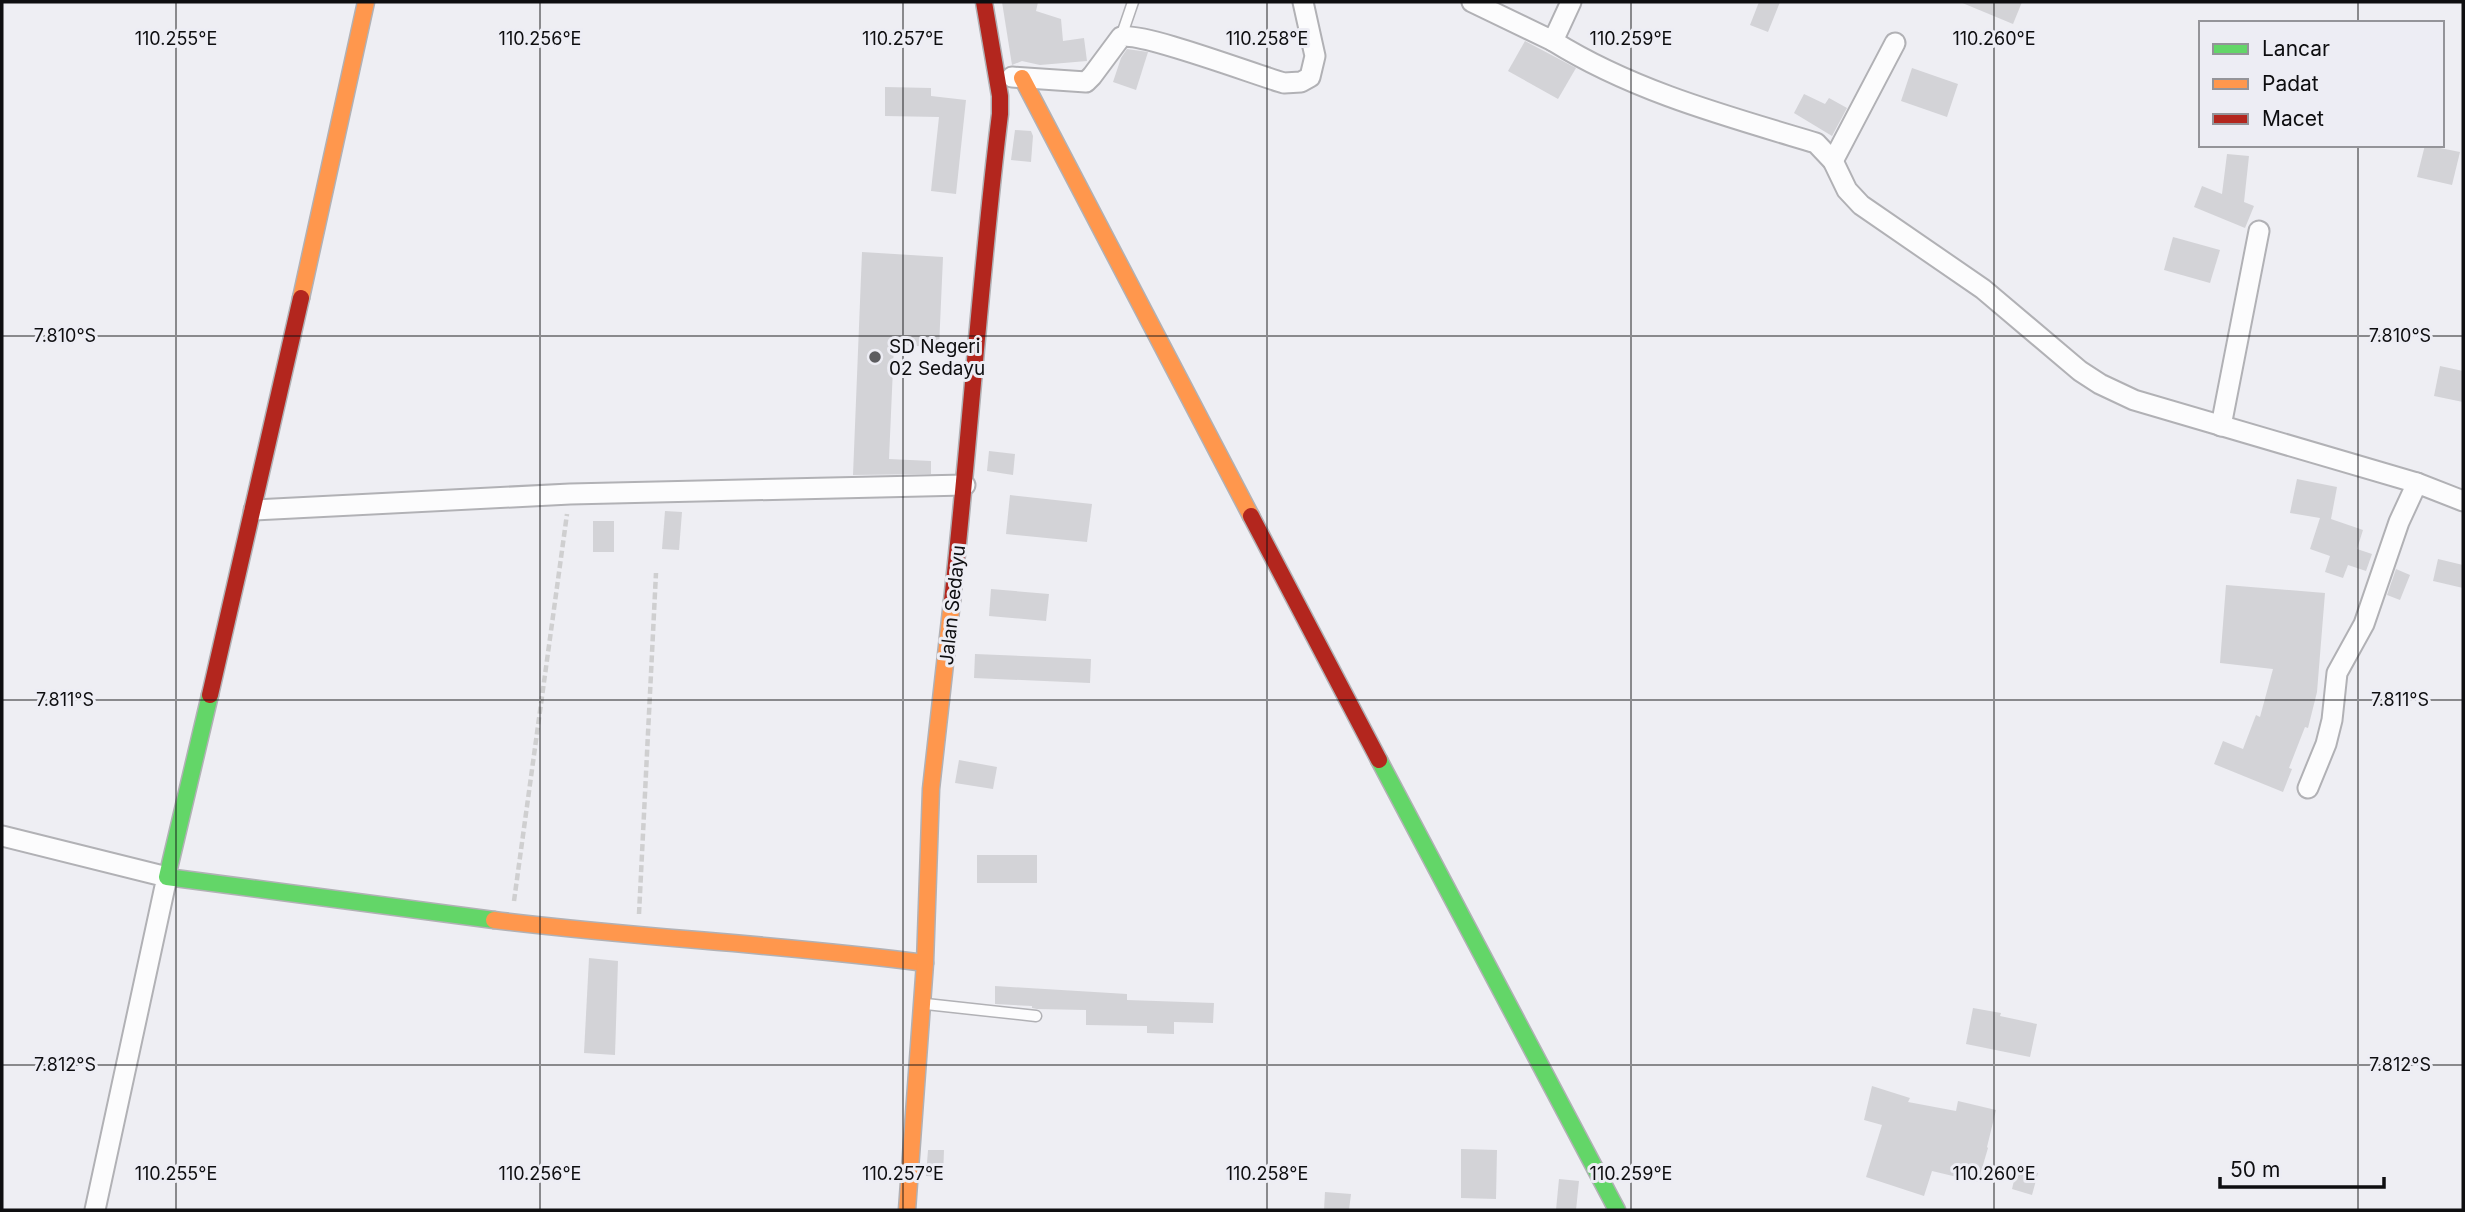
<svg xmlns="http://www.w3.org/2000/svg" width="2465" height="1212" font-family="Inter,sans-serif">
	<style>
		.building { fill: #d3d3d7 }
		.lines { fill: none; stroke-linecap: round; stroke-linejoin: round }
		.lane-casing { stroke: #b1b1b5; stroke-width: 13 }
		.street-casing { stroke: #b1b1b5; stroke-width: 23 }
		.fast-casing { stroke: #b1b1b5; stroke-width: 19 }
		.slow-casing { stroke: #b1b1b5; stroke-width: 19 }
		.jam-casing { stroke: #b1b1b5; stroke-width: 19 }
		.path { stroke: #cfcfd0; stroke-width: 4.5; stroke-dasharray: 7 3.5; stroke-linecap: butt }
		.lane { stroke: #fcfcfd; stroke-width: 10 }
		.street { stroke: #fcfcfd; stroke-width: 19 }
		.fast { stroke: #63d668; stroke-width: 16 }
		.slow { stroke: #ff974d; stroke-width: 16 }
		.jam { stroke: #b3261e; stroke-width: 16 }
		.ticks { fill: none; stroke: #0e0e10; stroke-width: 2; stroke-opacity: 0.45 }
		.poi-dot { fill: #5c5c5f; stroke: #ededf4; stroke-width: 2.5 }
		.labels { text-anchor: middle; stroke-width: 6; stroke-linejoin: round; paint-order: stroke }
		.poi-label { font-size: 19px; fill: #0e0e10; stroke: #ededf4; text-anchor: start }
		.street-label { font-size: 19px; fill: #0e0e10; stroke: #ededf4 }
		.ticks-label { font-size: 18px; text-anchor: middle; fill: #0e0e10; stroke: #ededf4; stroke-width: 6; stroke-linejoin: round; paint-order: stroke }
	</style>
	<rect width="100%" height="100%" fill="#eeeef3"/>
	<g class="building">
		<path d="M1002 2H1038L1036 11 1061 19 1063 41 1084 38 1087 61 1040 65 1022 61 1012 65Z"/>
		<path d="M1759 2H1780L1768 32 1750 25Z"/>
		<path d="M1960 2H2022L2013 24Z"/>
		<path d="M1525 41 1576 68 1558 99 1508 71Z"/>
		<path d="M1127 49 1148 52 1136 90 1113 82 1121 58Z"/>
		<path d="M1912 68 1958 84 1947 117 1901 101Z"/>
		<path d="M885 87 931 88V96L966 100 956 194 931 191 939 117 885 116Z"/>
		<path d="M1804 94 1825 104 1829 98 1847 108 1832 136 1794 113Z"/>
		<path d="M1015 130 1031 131 1033 136 1031 162 1011 160Z"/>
		<path d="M2425 145 2460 152 2452 185 2417 177Z"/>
		<path d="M2227 154 2249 156 2244 202 2254 206 2245 228 2194 207 2202 186 2222 194Z"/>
		<path d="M2173 237 2220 250 2210 283 2164 270Z"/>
		<path d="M862 252 943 257 939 347 894 345 889 459 931 461V474L853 475Z"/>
		<path d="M2440 366 2463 371V402L2434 396Z"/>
		<path d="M989 451 1015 454 1013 475 987 471Z"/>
		<path d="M2297 479 2337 487 2331 519 2363 530 2357 549 2372 554 2366 571 2348 565 2343 578 2325 572 2330 556 2310 549 2320 518 2290 513Z"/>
		<path d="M1010 495 1092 504 1087 542 1006 534Z"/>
		<path d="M665 511 682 512 679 550 662 549Z"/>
		<rect x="593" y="521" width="21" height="31"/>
		<path d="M2438 559 2463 565V588L2433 581Z"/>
		<path d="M2396 569 2410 575 2400 600 2387 595Z"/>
		<path d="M2226 585 2325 593 2317 692 2308 728 2305 727 2289 768 2292 769 2283 792 2214 764 2223 741 2243 749 2256 715 2260 717 2273 669 2220 663Z"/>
		<path d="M991 589 1049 594 1046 621 989 616Z"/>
		<path d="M975 654 1091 659 1090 683 974 678Z"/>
		<path d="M959 760 997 767 993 789 955 783Z"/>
		<rect x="977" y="855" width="60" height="28"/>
		<path d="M589 958 618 961 615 1055 584 1053Z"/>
		<path d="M995 986 1127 994V1000L1214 1003 1213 1023 1174 1022V1034L1147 1033V1026L1086 1025V1010L1037 1009 1032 1008V1006L995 1004Z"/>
		<path d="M1973 1008 2001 1013 2000 1016 2037 1024 2030 1057 1966 1044Z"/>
		<path d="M1872 1086 1910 1098 1908 1102 1956 1111 1958 1101 1996 1110 1987 1147 1988 1148 1978 1182 1932 1171 1924 1196 1866 1177 1882 1125 1864 1120Z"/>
		<path d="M1461 1149 1497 1150 1496 1199 1461 1198Z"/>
		<path d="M928 1150H944L943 1177 926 1176Z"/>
		<path d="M2017 1168 2038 1173 2032 1195 2012 1189Z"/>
		<path d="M1559 1179 1579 1181 1576 1210H1556Z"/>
		<path d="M1325 1192 1351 1194 1349 1210H1324Z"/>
	</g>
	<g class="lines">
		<g class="lane-casing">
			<g id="lane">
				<path d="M1121 37 1133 2"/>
				<path d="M926 1004 1036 1016"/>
			</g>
		</g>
		<g class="street-casing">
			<g id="street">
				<path d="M1472 2 1553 41 1571 2"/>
				<path d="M1553 41C1633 91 1726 116 1816 143L1833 161 1847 190 1861 205 1983 289 2080 371 2100 384 2134 400 2417 483"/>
				<path d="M1012 77 1086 82 1092 76 1121 37C1140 31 1256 75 1284 83L1301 82 1310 77 1315 56 1303 2"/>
				<path d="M1833 161 1895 43"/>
				<path d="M2221 426 2259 231"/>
				<path d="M254 510 570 494 965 485"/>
				<path d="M2308 788 2326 744 2332 720 2337 673 2364 624 2399 522 2417 483 2463 501"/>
				<path d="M2 836 167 877 95 1210"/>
			</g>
		</g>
		<g class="fast-casing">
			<g id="fast">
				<path d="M210 695 167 877 494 920"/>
				<path d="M1379 760 1617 1210"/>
			</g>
		</g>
		<g class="slow-casing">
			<g id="slow">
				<path d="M1022 78 1251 516"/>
				<path d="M301 298 366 2"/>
				<path d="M494 920C638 938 782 944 925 963"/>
				<path d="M907 1210 925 963 931 789 952 601"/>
			</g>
		</g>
		<g class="jam-casing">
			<g id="jam">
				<path d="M1251 516 1379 760"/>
				<path d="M952 601C970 439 980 276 1000 114V96L984 2"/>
				<path d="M210 695 301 298"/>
			</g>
		</g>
		<g class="path">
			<path d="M514 901 567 514"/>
			<path d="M639 914 656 573"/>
		</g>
		<use href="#lane" class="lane"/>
		<use href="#street" class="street"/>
		<use href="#fast" class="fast"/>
		<use href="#slow" class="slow"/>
		<use href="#jam" class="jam"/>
	</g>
	<path class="ticks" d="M176 2V1210M540 2V1210M903 2V1210M1267 2V1210M1631 2V1210M1994 2V1210M2358 2V23M2358 145V1210M2 336H2463M2 700H2463M2 1065H2463"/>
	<circle class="poi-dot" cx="875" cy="357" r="7"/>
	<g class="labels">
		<g class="poi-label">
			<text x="889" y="353">SD Negeri<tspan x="889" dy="22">02 Sedayu</tspan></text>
		</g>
		<g class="street-label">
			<text transform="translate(952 605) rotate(-84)" y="7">Jalan Sedayu</text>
		</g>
	</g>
	<g class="ticks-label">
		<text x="176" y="45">110.255°E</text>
		<text x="540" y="45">110.256°E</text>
		<text x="903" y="45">110.257°E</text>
		<text x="1267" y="45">110.258°E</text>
		<text x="1631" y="45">110.259°E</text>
		<text x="1994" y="45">110.260°E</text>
		<text x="65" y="342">7.810°S</text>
		<text x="2400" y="342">7.810°S</text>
		<text x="65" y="706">7.811°S</text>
		<text x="2400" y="706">7.811°S</text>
		<text x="65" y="1071">7.812°S</text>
		<text x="2400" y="1071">7.812°S</text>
		<text x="176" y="1180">110.255°E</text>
		<text x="540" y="1180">110.256°E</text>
		<text x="903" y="1180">110.257°E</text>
		<text x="1267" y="1180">110.258°E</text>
		<text x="1631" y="1180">110.259°E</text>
		<text x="1994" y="1180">110.260°E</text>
	</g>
	<rect width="2465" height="1212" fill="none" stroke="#0e0e10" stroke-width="7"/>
	<rect x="2199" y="21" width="245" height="126" fill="#ededf4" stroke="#949499" stroke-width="2"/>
	<rect x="2213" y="44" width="35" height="10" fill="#63d668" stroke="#949499" stroke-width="2"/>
	<text x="2262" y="56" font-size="21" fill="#0e0e10">Lancar</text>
	<rect x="2213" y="79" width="35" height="10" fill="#ff974d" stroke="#949499" stroke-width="2"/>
	<text x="2262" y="91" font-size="21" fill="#0e0e10">Padat</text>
	<rect x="2213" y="114" width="35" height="10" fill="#b3261e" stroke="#949499" stroke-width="2"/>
	<text x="2262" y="126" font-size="21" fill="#0e0e10">Macet</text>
	<path d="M2220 1177v10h164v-10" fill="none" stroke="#0e0e10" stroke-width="3.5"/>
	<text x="2230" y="1177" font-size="21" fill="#0e0e10" stroke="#ededf4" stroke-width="5" paint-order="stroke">50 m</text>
</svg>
